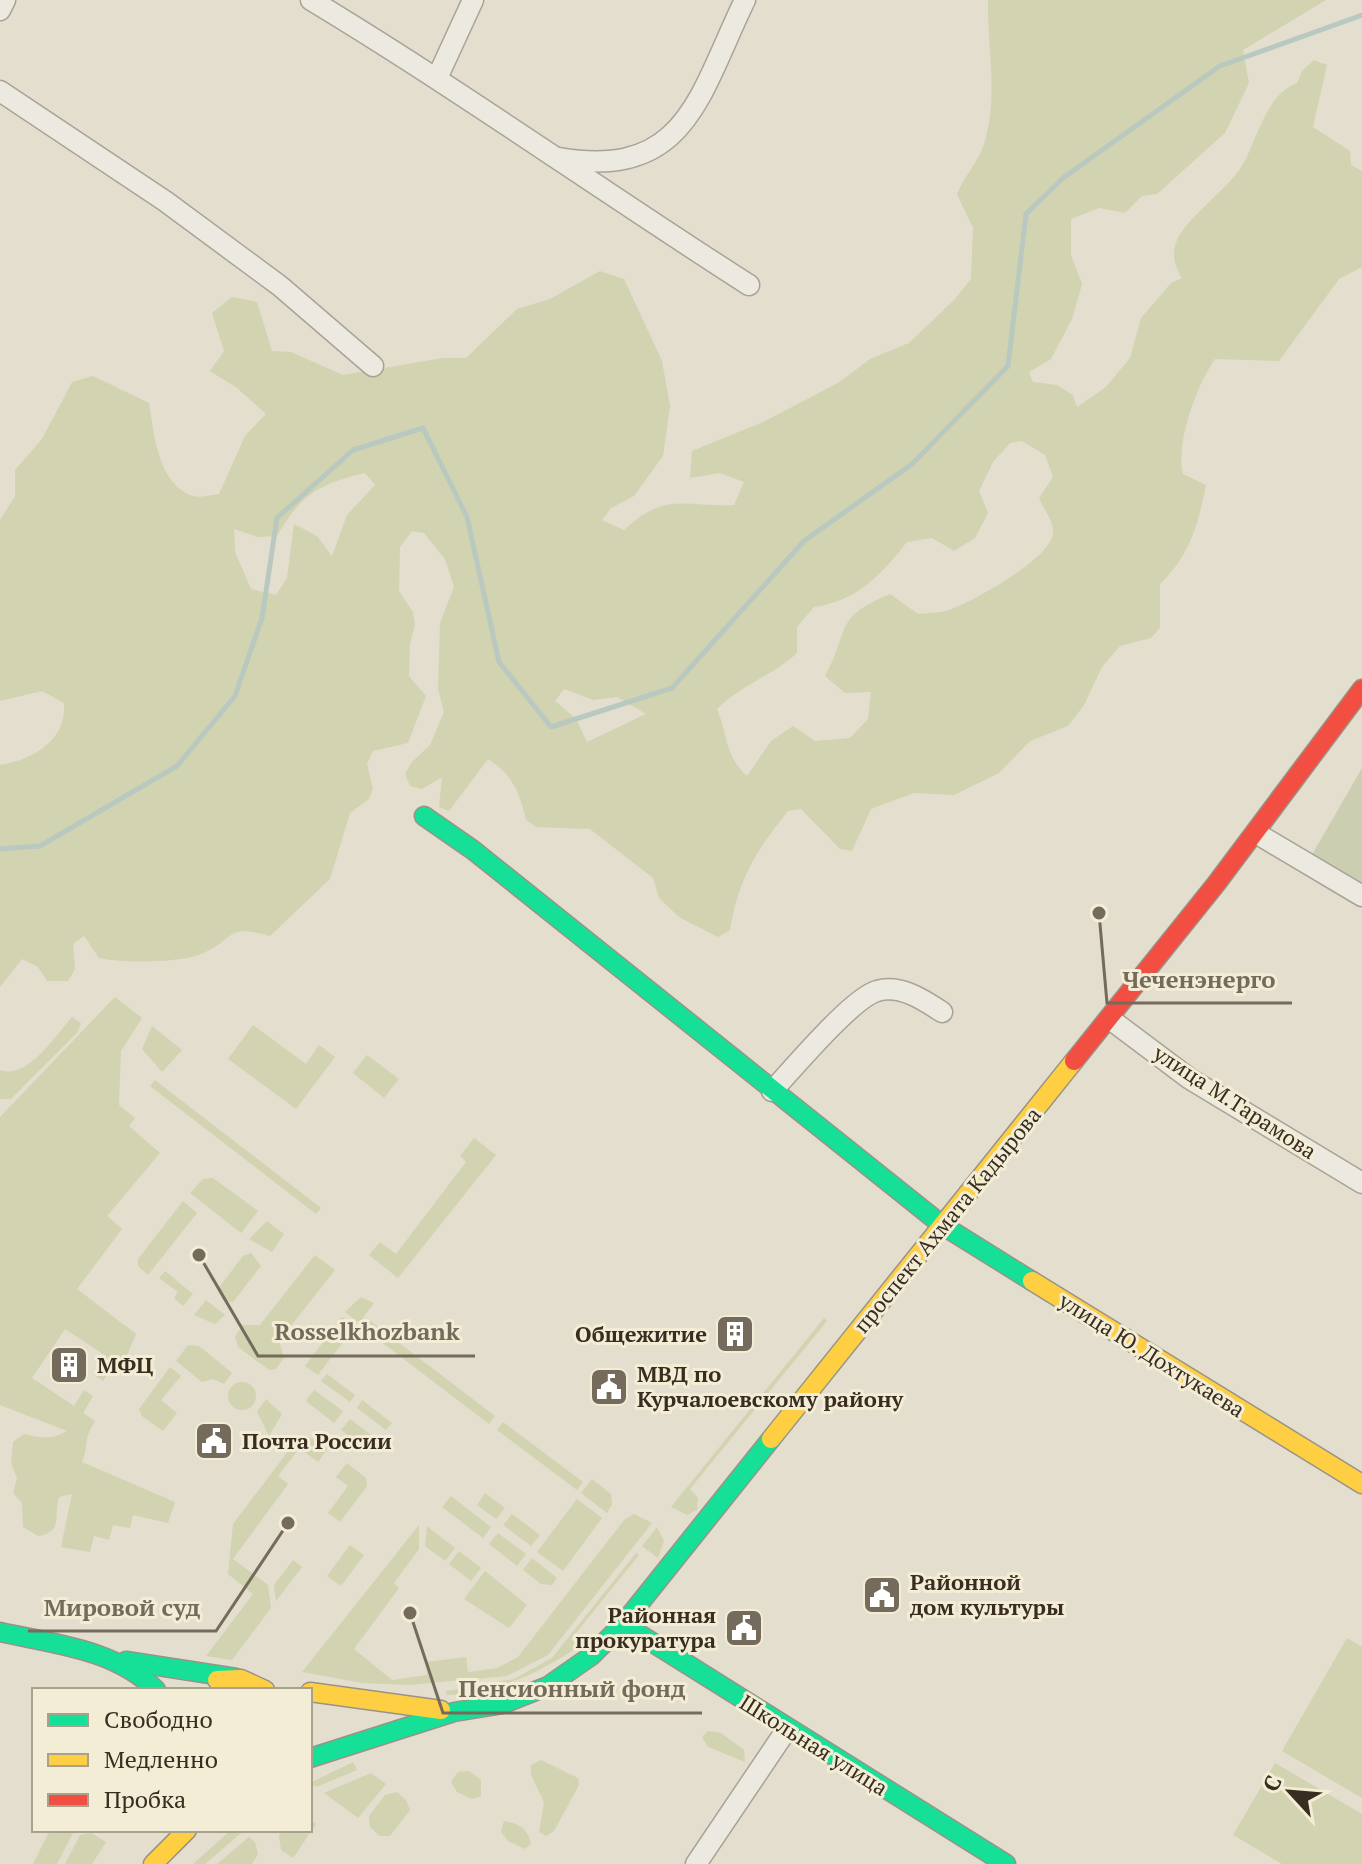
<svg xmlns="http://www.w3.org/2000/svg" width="1362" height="1864" font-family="'PT Serif',serif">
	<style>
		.green { fill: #d1d3b1; fill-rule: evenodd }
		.cemetery { fill: #ccceb1 }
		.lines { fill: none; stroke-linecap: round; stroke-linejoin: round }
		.stream { stroke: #b9c9c0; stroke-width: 5 }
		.street-casing { stroke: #a9a397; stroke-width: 23 }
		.fast-casing { stroke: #999387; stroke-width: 21 }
		.slow-casing { stroke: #999387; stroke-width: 21 }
		.jam-casing { stroke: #999387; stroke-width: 21 }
		.street { stroke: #ece9e0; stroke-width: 20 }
		.fast { stroke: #16e098; stroke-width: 18 }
		.slow { stroke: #ffcf43; stroke-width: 18 }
		.jam { stroke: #f24e42; stroke-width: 18 }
		.labels { text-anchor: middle; stroke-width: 6; stroke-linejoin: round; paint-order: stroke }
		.street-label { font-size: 22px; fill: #382d20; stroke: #f4edd5 }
		.poi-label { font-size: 22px; font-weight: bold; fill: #382d20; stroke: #f4edd5; text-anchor: start }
		.leader { fill: none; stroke: #746b5d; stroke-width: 3 }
		.callout-dot { fill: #746b5d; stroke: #f4edd5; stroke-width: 3 }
		.callout-label { font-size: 24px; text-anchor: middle; font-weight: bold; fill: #746b5d; stroke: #f4edd5; stroke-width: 6; stroke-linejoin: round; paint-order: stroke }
	</style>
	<rect width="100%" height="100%" fill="#e4dece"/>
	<g class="green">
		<path d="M988 0H1326L1243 50 1249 83 1225 133 1157 194 1142 196 1125 213 1099 208 1071 219V255L1082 284 1072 319 1051 359 1029 372 1033 382 1057 385 1073 395 1077 407 1106 387 1130 358 1141 318 1171 283 1182 278C1176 267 1171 257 1176 243 1183 221 1226 190 1240 169 1258 141 1264 96 1297 83L1302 71 1314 60 1327 65 1313 127 1350 151 1351 165 1362 171V267L1339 279 1279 361 1215 359C1197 384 1175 444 1183 474L1206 485C1198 525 1190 555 1160 584V628L1151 638 1120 646 1102 667 1084 705 1068 726 1030 741 999 773 954 795 914 793 871 809 852 851 840 849 801 809 788 811C756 851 739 878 730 930L718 937 679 917 659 898 653 878 590 829 536 827 526 820C520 793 512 774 488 759L449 811 439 807 442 777 422 789 410 786 405 774 411 763 430 745 444 712 438 689 440 623 454 587 445 559 424 533 412 531 400 547 399 591 413 612 415 625 410 644 409 676 426 696 408 743 373 751 367 764 373 789 369 799 350 813 330 879 270 936C224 923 236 940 201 954 180 963 122 963 99 958L84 936 73 944 75 969 68 981H47L38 967 22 959 0 987V765C32 760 67 741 64 703L42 691 0 701V520L15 496V470L42 439 72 382 93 376 149 403C154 433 158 486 194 496 201 498 212 495 219 494L245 436 266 414 237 388 210 371 224 351 212 313 232 297 257 302 272 351 291 352 343 375 443 358H466L517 309 550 299 600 271 624 279 662 361 670 406 663 456 634 496 611 508 602 520 624 530C666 491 683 507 734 505L744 482 720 473 690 478 692 451 763 422 838 383 870 359 909 343 955 299 971 279 973 228 957 194C964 177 979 160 984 144 999 96 987 49 988 0ZM1022 441 1045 455 1053 477 1039 498C1044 510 1054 521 1053 533 1052 558 972 602 949 610 940 613 928 613 918 614L890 594C832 618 851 629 825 676L845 693 871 692 868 719 850 738 815 741 793 726 771 741 747 776C724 754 729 738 717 709 741 685 772 676 797 653V627L814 607C857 601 881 575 907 542L932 538 954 551 975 538 988 513 979 491 993 462 1010 443ZM365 473 375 485 347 515 332 556 317 536 294 524 287 578 276 595 251 589 235 552 234 529 258 537 277 536C301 494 319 484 365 473ZM564 689 593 700 617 697 646 714 587 742 576 719 555 701Z"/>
		<path d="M115 997 142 1018 121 1051 119 1105 135 1118 129 1126 160 1153 107 1216 122 1229 77 1289 136 1334 122 1367 115 1363 103 1381 94 1375 106 1356 65 1329 32 1378 74 1406 84 1390 93 1396 83 1413 95 1421C83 1440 89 1443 82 1462L175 1502 168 1523 133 1515 130 1528 113 1525 109 1540 94 1536 90 1552 61 1547 72 1494 59 1497C53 1515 64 1532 38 1536L23 1527 22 1503 13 1493 17 1478 11 1463 13 1442 24 1434C40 1438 52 1440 67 1431L0 1405V1117Z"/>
		<path d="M72 1017 81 1023 77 1033 11 1099H0V1070C28 1080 55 1036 72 1017Z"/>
		<path d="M253 1025 306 1064 319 1045 335 1057 296 1109 228 1059Z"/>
		<path d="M152 1026 182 1050 162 1072 142 1049Z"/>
		<path d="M367 1055 399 1079 384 1098 353 1073Z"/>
		<path d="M155 1080 321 1208 316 1214 150 1086Z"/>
		<path d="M474 1138 496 1155 398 1278 369 1255 380 1242 396 1254 466 1162 460 1156Z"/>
		<path d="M213 1178 258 1211 241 1233 190 1193 203 1179Z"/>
		<path d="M183 1201 197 1213 148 1275 138 1266V1259Z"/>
		<path d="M267 1221 284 1234 272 1252 249 1239Z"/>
		<path d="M251 1253 261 1266 233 1302 224 1301 217 1290 243 1256Z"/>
		<path d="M315 1255 335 1270 279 1341 284 1358 276 1369 269 1370 238 1347 235 1336 243 1325H260Z"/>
		<path d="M165 1271 193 1294 183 1306 174 1298 178 1292 159 1278Z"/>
		<path d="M361 1297 374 1303 359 1323 345 1312Z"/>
		<path d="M206 1300 225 1315 215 1324 194 1315Z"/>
		<path d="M342 1317 355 1326 318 1375 305 1366Z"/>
		<path d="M824 1318 827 1321 690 1489 698 1498 697 1510 687 1515 671 1507Z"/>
		<path d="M369 1320 495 1416 489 1424 363 1328Z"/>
		<path d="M188 1345 199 1346 232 1373 224 1384 213 1379 202 1382 176 1361Z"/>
		<path d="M170 1367 181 1376 161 1400 177 1413 163 1431 142 1416 139 1409Z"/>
		<path d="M327 1374 355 1395 350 1402 321 1381Z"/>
		<circle cx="242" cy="1396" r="14"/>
		<path d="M314 1390 343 1411 334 1423 306 1401Z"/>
		<path d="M266 1399 282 1414 269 1436 257 1412Z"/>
		<path d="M362 1400 392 1423 386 1430 357 1408Z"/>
		<path d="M350 1419 379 1441 370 1452 341 1430Z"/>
		<path d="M503 1422 583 1482 577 1490 497 1430Z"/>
		<path d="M305 1435 328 1448 318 1462 294 1444Z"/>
		<path d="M292 1446 298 1450 278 1476 288 1484 233 1559 268 1585 271 1608 232 1660 206 1656 253 1594 228 1574 233 1524Z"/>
		<path d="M347 1463 366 1478 367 1486 340 1522 328 1513 348 1486 336 1477Z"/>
		<path d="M592 1479 611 1494 612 1504 607 1513 581 1493Z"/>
		<path d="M485 1493 505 1508 496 1519 477 1505Z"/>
		<path d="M451 1496 491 1527 483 1538 442 1507Z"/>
		<path d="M577 1499 602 1518 563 1571 537 1552Z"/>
		<path d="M512 1514 540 1535 531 1546 503 1525Z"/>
		<path d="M634 1514 652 1523 548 1655 507 1676 409 1685 363 1683 302 1672 419 1525V1549L394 1583 399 1588 354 1649 392 1680 427 1675 426 1662 466 1657 468 1672 497 1668 518 1657 624 1520Z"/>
		<path d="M427 1526 455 1548 445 1561 425 1546Z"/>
		<path d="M657 1527 664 1541 658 1558 642 1546Z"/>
		<path d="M498 1533 526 1554 517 1566 489 1544Z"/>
		<path d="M350 1545 364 1555 341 1586 327 1576Z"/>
		<path d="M459 1551 481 1568 471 1581 449 1564Z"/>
		<path d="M636 1553 639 1555 571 1639 578 1647C536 1675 497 1692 447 1695L446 1691 514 1679 552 1658Z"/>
		<path d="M532 1558 557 1578 552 1585 541 1584 523 1570Z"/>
		<path d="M293 1560 302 1567 276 1601 274 1585Z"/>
		<path d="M485 1571 527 1605 509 1628 464 1599Z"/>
		<path d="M1347 1638 1362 1647V1798L1282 1751Z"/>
		<path d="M708 1731 721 1733 744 1750 745 1762 708 1747 702 1737Z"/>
		<path d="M541 1760 578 1778 579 1785 554 1831 546 1836 539 1832 544 1802 531 1775V1765Z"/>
		<path d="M353 1762 357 1770 316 1787 310 1783Z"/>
		<path d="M1275 1763 1362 1814V1864H1282L1233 1835Z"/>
		<path d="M469 1771 481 1780V1796L472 1799 457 1792 451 1782 458 1772Z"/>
		<path d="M371 1773 386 1784 358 1818 324 1793Z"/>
		<path d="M397 1792 406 1800 410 1810 390 1836H380L370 1827 369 1816 385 1795Z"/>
		<path d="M310 1819 316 1824 293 1858 281 1850 279 1836 283 1830H310Z"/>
		<path d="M504 1821C519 1823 528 1829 531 1844L525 1849 508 1841 501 1832Z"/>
		<path d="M50 1830 74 1831 57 1864H33Z"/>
		<path d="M231 1830 241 1833 205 1864H193Z"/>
		<path d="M91 1833 106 1842 92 1864H65L80 1835Z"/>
		<path d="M249 1837 255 1842 258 1854 252 1864H217Z"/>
	</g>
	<path class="cemetery" d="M1362 768V890L1309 860Z"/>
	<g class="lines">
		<path class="stream" d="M0 849 40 846 177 766 235 696 262 618 277 518 353 450 423 428 467 517 499 662 551 727 672 688 804 541 912 464 1008 366 1026 214 1063 178 1220 66 1362 15"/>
		<g class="street-casing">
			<g id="street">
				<path d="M311 0C460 90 602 191 749 285"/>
				<path d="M0 10 5 0"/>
				<path d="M438 76 473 0"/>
				<path d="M0 91 165 201 280 286 373 366"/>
				<path d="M559 158C687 180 699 94 745 0"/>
				<path d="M1256 833 1362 896"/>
				<path d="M1110 1019 1190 1079 1362 1183"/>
				<path d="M772 1091C793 1069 852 998 877 991 900 984 924 1000 942 1012"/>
				<path d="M696 1864 787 1729"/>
			</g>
		</g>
		<g class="fast-casing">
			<g id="fast">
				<path d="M424 816 473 850 942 1225 1032 1281"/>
				<path d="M623 1624 1006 1864"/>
				<path d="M0 1632C54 1644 115 1649 156 1690"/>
				<path d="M126 1661 236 1678"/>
				<path d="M310 1758 454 1712 503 1704 548 1686 591 1656 623 1624 771 1439"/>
			</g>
		</g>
		<g class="slow-casing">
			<g id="slow">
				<path d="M1032 1281 1362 1484"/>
				<path d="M771 1439 1074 1061"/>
				<path d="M217 1680 241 1679 265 1690"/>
				<path d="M310 1692 441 1710"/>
				<path d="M153 1864 187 1830"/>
			</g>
		</g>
		<g class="jam-casing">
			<path id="jam" d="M1074 1061 1216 884 1362 689"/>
		</g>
		<use href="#street" class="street"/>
		<use href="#fast" class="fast"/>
		<use href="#slow" class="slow"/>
		<use href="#jam" class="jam"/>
	</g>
	<defs>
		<g id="building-square" transform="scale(2)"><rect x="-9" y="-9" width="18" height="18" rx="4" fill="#746b5d" stroke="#f4edd5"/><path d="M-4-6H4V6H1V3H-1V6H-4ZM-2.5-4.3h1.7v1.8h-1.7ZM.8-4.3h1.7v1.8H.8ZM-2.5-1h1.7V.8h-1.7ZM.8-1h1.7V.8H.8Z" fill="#fff"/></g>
		<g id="civic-square" transform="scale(2)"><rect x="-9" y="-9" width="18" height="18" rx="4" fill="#746b5d" stroke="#f4edd5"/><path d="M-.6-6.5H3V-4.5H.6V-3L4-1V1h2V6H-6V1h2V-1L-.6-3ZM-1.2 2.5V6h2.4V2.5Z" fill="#fff"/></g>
	</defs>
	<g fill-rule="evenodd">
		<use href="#building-square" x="735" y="1334"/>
		<use href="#building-square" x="69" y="1365"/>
		<use href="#civic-square" x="609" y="1387"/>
		<use href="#civic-square" x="214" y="1441"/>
		<use href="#civic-square" x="882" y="1595"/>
		<use href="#civic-square" x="744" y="1628"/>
	</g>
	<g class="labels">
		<g class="street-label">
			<text transform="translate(1235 1102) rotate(33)" y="8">улица М.Тарамова</text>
			<text transform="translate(947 1220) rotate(-51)" y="8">проспект Ахмата Кадырова</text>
			<text transform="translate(1152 1355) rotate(32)" y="8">улица Ю. Дохтукаева</text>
			<text transform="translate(814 1745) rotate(32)" y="8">Школьная улица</text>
		</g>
		<g class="poi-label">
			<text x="707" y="1342" text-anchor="end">Общежитие</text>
			<text x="97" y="1373">МФЦ</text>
			<text x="637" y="1382">МВД по<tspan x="637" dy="25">Курчалоевскому району</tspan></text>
			<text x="242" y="1449">Почта России</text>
			<text x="910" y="1590">Районной<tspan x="910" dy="25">дом культуры</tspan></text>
			<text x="716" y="1623" text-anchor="end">Районная<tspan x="716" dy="25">прокуратура</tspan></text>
		</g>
	</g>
	<path class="leader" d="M1099 913L1107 1003H1292M199 1255L258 1356H475M288 1523L216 1631H28M410 1613L443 1713H702"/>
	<g class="callout-dot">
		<circle cx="1099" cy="913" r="8"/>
		<circle cx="199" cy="1255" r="8"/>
		<circle cx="288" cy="1523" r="8"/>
		<circle cx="410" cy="1613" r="8"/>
	</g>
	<g class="callout-label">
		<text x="1199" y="988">Чеченэнерго</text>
		<text x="367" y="1340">Rosselkhozbank</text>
		<text x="122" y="1616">Мировой суд</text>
		<text x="572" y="1697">Пенсионный фонд</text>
	</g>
	<rect x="32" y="1688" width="280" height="144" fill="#f4edd5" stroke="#a9a08d" stroke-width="2"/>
	<rect x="48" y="1714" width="40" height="12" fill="#16e098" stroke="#a9a08d" stroke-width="2"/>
	<text x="104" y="1728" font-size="24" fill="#382d20">Свободно</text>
	<rect x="48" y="1754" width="40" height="12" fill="#ffcf43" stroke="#a9a08d" stroke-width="2"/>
	<text x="104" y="1768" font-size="24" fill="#382d20">Медленно</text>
	<rect x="48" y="1794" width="40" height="12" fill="#f24e42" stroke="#a9a08d" stroke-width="2"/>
	<text x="104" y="1808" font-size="24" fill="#382d20">Пробка</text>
	<g transform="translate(1290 1792) rotate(296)" stroke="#f4edd5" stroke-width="6" paint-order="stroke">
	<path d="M0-6L14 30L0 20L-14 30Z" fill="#382d20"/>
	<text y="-12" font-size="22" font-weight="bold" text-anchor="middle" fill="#382d20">С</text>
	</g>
</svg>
